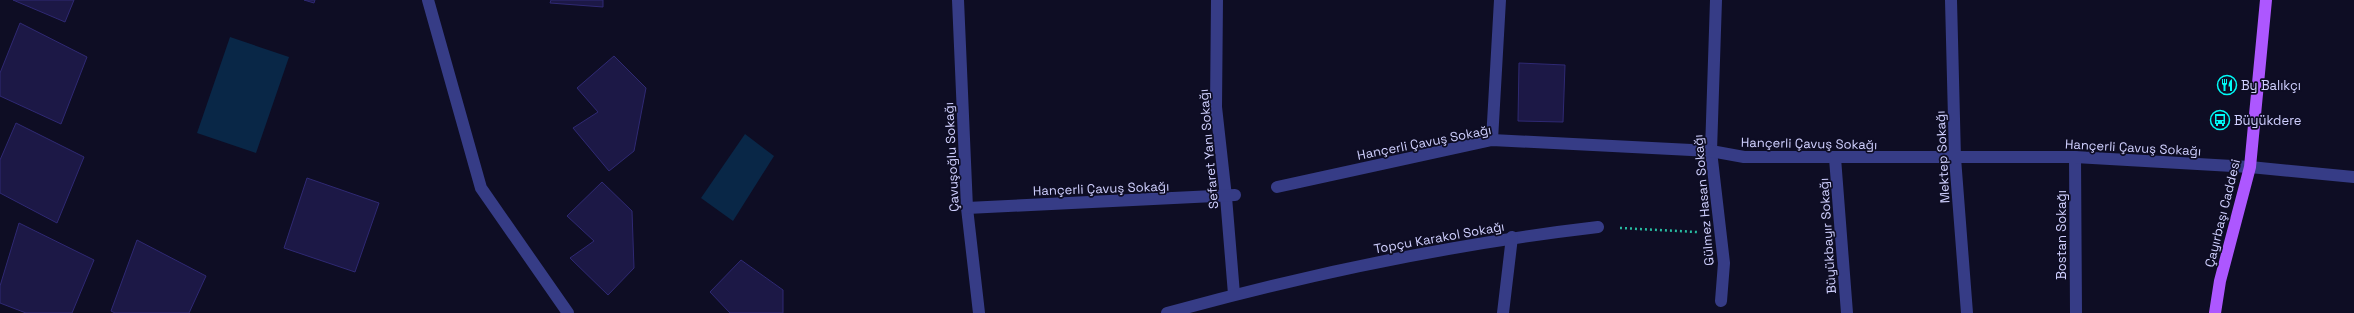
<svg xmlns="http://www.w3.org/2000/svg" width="2354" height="313" font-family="'Space Grotesk',sans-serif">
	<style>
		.water { fill: #092747 }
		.building { fill: #1c1846; stroke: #2f2973 }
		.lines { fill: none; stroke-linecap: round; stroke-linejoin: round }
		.path { stroke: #28bba1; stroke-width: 2.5; stroke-dasharray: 2 3; stroke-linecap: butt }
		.minor { stroke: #363c86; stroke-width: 12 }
		.major { stroke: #ad57ff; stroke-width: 12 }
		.labels { text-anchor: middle; stroke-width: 3.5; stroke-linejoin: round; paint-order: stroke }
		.poi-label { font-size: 13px; fill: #d0d0ff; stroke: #0e0d24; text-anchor: start }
		.street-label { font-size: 13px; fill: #d0d0ff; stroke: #0e0d24 }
	</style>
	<rect width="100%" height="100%" fill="#0e0d24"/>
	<g class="water">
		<path d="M230 37 289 57 256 153 197 133Z"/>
		<path d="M745 134 774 156 733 221 701 198Z"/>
	</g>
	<g class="building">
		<path d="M13 0H74L65 22Z"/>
		<path d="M304 0H315L314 3Z"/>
		<path d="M551 0H603V7L550 3Z"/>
		<path d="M20 23 87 57 61 124 0 96V73Z"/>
		<path d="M614 56 646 88 634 151 609 171 573 128 598 112 577 88Z"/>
		<path d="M1519 63 1565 65 1563 122 1518 121Z"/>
		<path d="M16 123 84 157 57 223 0 193V160Z"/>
		<path d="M307 178 379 203 355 272 284 248Z"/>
		<path d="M602 182 632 211 634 268 608 295 570 258 594 241 567 216Z"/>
		<path d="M19 223 94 260 72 313H26L0 303V286Z"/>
		<path d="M137 240 206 276 189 313H115L111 311Z"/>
		<path d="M741 260 783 290V313H730L710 292Z"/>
	</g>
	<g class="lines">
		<path class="path" d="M1620 228 1697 232"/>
		<g class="minor">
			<path d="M428 0 481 188 568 313"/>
			<path d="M958 0 967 208 979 313"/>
			<path d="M1217 0 1216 107 1226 197 1234 294"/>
			<path d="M1716 0 1711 151 1724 263 1721 301"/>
			<path d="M1951 0 1955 158 1967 313"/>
			<path d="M1492 140 1500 0"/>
			<path d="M2075 157 2076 313"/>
			<path d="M1835 158 1847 313"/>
			<path d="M1277 187 1492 140 1711 151 1744 157H2075L2250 167 2354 177"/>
			<path d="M967 208 1235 195"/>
			<path d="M1167 313C1308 274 1452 244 1598 227"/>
			<path d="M1503 313 1512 237"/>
		</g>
		<path class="major" d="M2215 313 2220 281 2250 167 2266 0"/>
	</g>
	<defs>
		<g id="restaurant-ring" transform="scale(1)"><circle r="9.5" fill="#0e0d24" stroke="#00fbf7" stroke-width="1.5"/><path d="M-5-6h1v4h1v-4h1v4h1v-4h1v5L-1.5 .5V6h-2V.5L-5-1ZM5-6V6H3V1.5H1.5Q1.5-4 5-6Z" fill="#00fbf7"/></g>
		<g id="bus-ring" transform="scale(1)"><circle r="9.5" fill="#0e0d24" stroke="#00fbf7" stroke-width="1.5"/><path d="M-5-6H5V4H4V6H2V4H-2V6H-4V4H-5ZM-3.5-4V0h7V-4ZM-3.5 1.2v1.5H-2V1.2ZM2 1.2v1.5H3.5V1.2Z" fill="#00fbf7"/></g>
	</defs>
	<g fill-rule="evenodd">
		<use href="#restaurant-ring" x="2227" y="85"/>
		<use href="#bus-ring" x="2220" y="120"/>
	</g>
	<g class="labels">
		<g class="poi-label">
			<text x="2241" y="90">By Balıkçı</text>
			<text x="2234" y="125">Büyükdere</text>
		</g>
		<g class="street-label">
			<text transform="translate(1424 142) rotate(-11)" y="5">Hançerli Çavuş Sokağı</text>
			<text transform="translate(1809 143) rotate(1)" y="5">Hançerli Çavuş Sokağı</text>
			<text transform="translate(2133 147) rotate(3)" y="5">Hançerli Çavuş Sokağı</text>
			<text transform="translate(1208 149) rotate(-95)" y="5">Sefaret Yanı Sokağı</text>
			<text transform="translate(951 157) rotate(-93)" y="5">Çavuşoğlu Sokağı</text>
			<text transform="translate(1942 157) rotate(-93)" y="5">Mektep Sokağı</text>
			<text transform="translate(1101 188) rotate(-2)" y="5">Hançerli Çavuş Sokağı</text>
			<text transform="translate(1703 200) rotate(-95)" y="5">Gülmez Hasan Sokağı</text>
			<text transform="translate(2222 213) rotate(-76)" y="5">Çayırbaşı Caddesi</text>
			<text transform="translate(2061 235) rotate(-90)" y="5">Bostan Sokağı</text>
			<text transform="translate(1827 236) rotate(-94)" y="5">Büyükbayır Sokağı</text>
			<text transform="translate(1439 237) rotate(-10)" y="5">Topçu Karakol Sokağı</text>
		</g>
	</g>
</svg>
